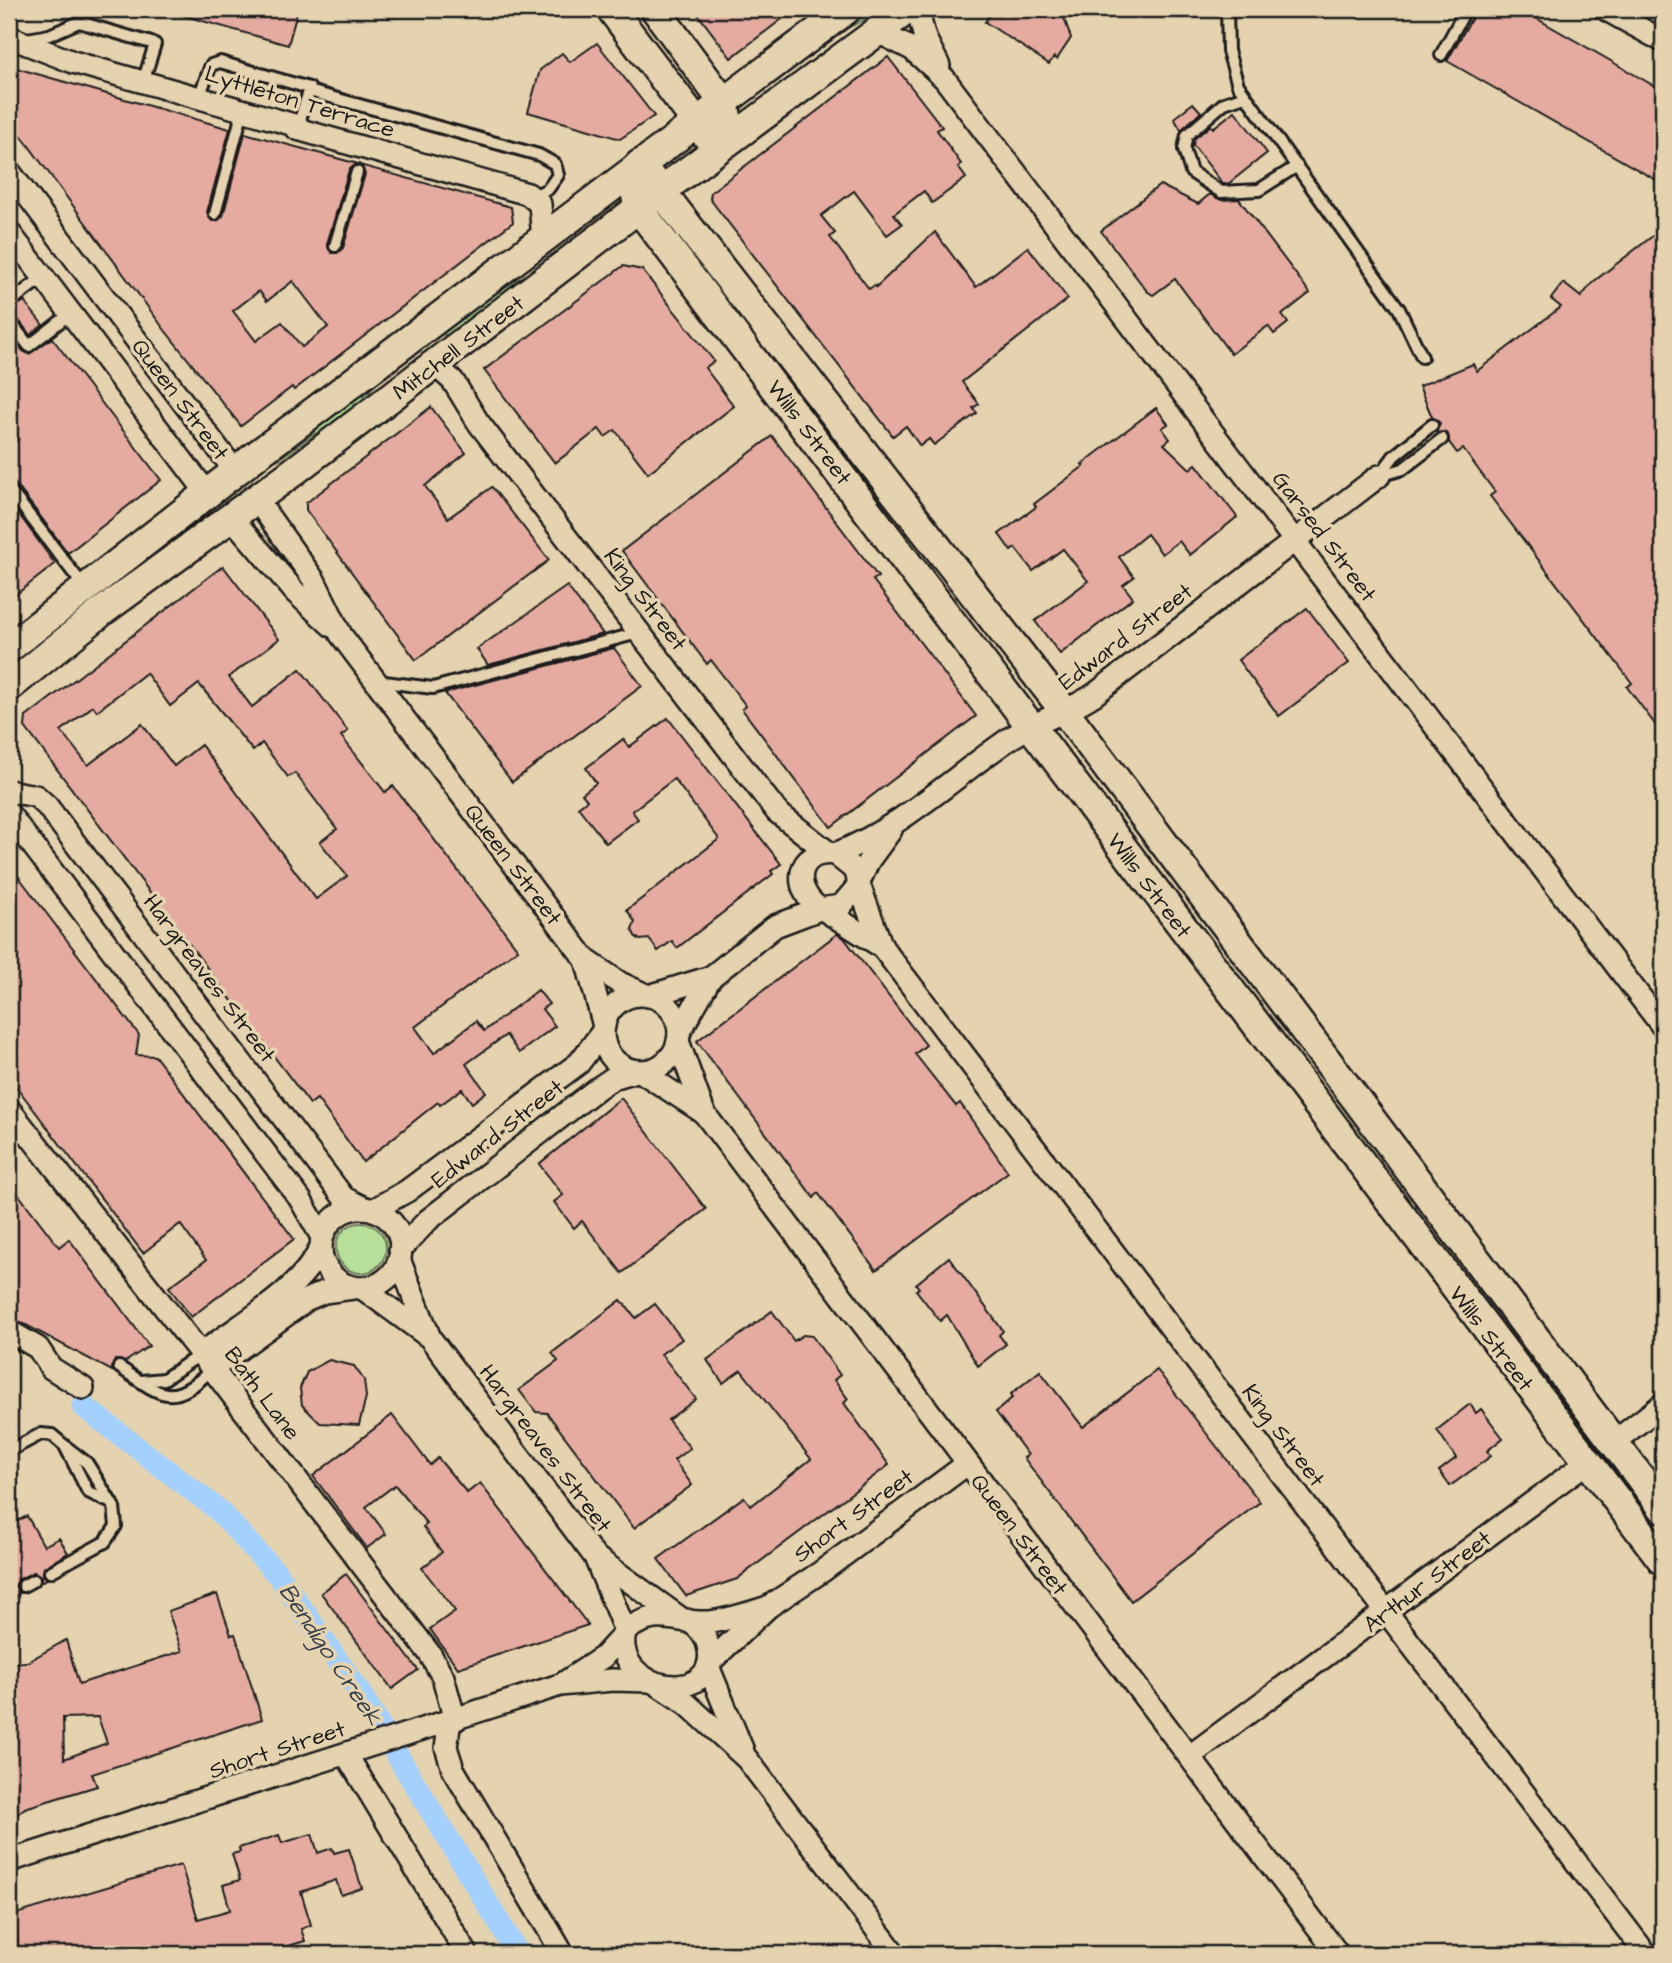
<svg xmlns="http://www.w3.org/2000/svg" width="1672" height="1963" font-family="'Architects Daughter',sans-serif">
	<style>
		.green { fill: #b8e09b; stroke: #6a7e5c; stroke-width: 2 }
		.lines { fill: none; stroke-linecap: round; stroke-linejoin: round }
		.canal { stroke: #a4d0fe; stroke-width: 23 }
		.building { fill: #e5aba1; stroke: #1c1c1c; stroke-width: 2; fill-rule: evenodd }
		.lane-casing { stroke: #1c1c1c; stroke-width: 16 }
		.street-casing { stroke: #1c1c1c; stroke-width: 26 }
		.secondary-casing { stroke: #1c1c1c; stroke-width: 33 }
		.lane { stroke: #e5d3b0; stroke-width: 10 }
		.street { stroke: #e5d3b0; stroke-width: 21 }
		.secondary { stroke: #e5d3b0; stroke-width: 28 }
		.labels { text-anchor: middle; stroke-width: 7; stroke-linejoin: round; paint-order: stroke }
		.street-label { font-size: 23px; fill: #1c1c1c; stroke: #e5d3b0 }
		.water-label { font-size: 24px; font-style: italic; fill: #374049; stroke: #e5d3b0 }
	</style>
	<rect width="100%" height="100%" fill="#e5d3b0"/>
	<filter id="ink" filterUnits="userSpaceOnUse"><feTurbulence type="fractalNoise" baseFrequency=".0143" numOctaves="2"/><feDisplacementMap in="SourceGraphic" scale="14" xChannelSelector="R" yChannelSelector="G"/><feConvolveMatrix kernelMatrix="1 2 1 2 8 2 1 2 1" color-interpolation-filters="sRGB"/></filter>
	<g filter="url(#ink)">
		<g class="green">
			<path d="M863 9H886L845 29 754 96 759 88Z"/>
			<path d="M606 216 453 336 439 334 489 294 524 277Z"/>
			<path d="M387 383 333 427 314 434 278 460 276 456 343 405Z"/>
			<circle cx="361" cy="1248" r="25"/>
		</g>
		<g class="lines">
			<path class="canal" d="M83 1406 217 1509 279 1576 359 1692 518 1954"/>
		</g>
		<g class="building">
			<path d="M179 9H298L288 45 178 14Z"/>
			<path d="M694 9H795L731 58Z"/>
			<path d="M993 9H1061L1071 38 1057 59 1054 57 1049 64 985 22Z"/>
			<path d="M1477 9H1520L1663 91V184L1447 61Z"/>
			<path d="M597 43 654 116 620 139 528 112 540 70 562 53 570 62Z"/>
			<path d="M888 57 942 127 937 130 961 164 958 167 966 178 932 203 924 191 894 214 902 224 887 235 854 191 821 216 835 233 830 237 869 289 875 285 876 287 935 232 976 287 1028 247 1068 299 962 382 979 404 973 408 977 413 934 445 929 439 920 446 906 426 893 436 710 199 711 192Z"/>
			<path d="M9 66 230 129 207 212 212 221 223 216 245 133 358 164 349 170 327 244 332 253H337L343 248 365 174 360 165 511 207 513 222 294 390 292 387 241 426 164 329 9 119ZM293 281 328 327 302 347 282 322 256 341 233 311 259 291 267 301Z"/>
			<path d="M1193 103 1201 112 1181 130 1174 118Z"/>
			<path d="M1235 111 1267 153 1228 184H1223L1193 145 1194 139 1211 125 1213 128Z"/>
			<path d="M1160 185 1198 204 1210 194 1221 200 1239 199 1310 293 1282 315 1288 323 1274 334 1268 326 1231 354 1175 279 1153 295 1147 291 1101 231Z"/>
			<path d="M1663 228V735L1627 687 1632 683 1490 496 1495 492 1463 449 1457 453 1449 442 1448 434 1436 432 1440 423 1432 417 1419 386 1473 364 1477 371 1561 307 1551 299 1563 283 1581 297 1593 282Z"/>
			<path d="M623 266 642 270 714 361 705 368 734 406 648 473 615 430 605 437 599 429 555 463 484 370Z"/>
			<path d="M24 301 43 325 30 335 15 315 9 312Z"/>
			<path d="M9 333 23 351 29 354 52 338 161 480 68 553 9 475V447L18 439 16 433 9 430Z"/>
			<path d="M431 407 466 453 425 486 448 518 492 487 549 560 416 660 306 510V503Z"/>
			<path d="M1156 408 1168 424 1162 428 1170 439 1164 444 1190 469 1196 464 1237 517 1190 555 1179 541 1162 554 1147 534 1119 557 1134 577 1123 585 1133 598 1060 654 1035 621 1088 581 1063 549 1033 571 1015 548 1011 551 999 534 1036 507 1034 504 1084 466 1082 464Z"/>
			<path d="M772 436 878 577 873 580 976 716 831 827 742 709 746 706 711 660 707 664 622 551Z"/>
			<path d="M18 513 55 564 9 600V520Z"/>
			<path d="M223 566 279 639 229 677 252 707 300 669 348 731 341 736 385 792 393 786 518 949 415 1027 434 1053 476 1021 484 1031 538 990 549 1004 542 1009 555 1026 519 1053 506 1035 466 1064 486 1092 472 1103 462 1089 440 1105 438 1102 363 1162 317 1099 310 1104 25 727 26 717ZM146 673 170 706 199 684 253 751 262 743 288 777 295 773 337 829 320 842 347 876 316 899 201 745 174 766 142 724 88 765 61 731 93 706 97 711Z"/>
			<path d="M567 586 603 634 488 665 477 649Z"/>
			<path d="M1307 608 1349 663 1279 716 1238 660Z"/>
			<path d="M614 648 642 686 512 782 445 693Z"/>
			<path d="M668 718 781 864 771 871 773 874 677 948 672 941 658 951 649 939 640 940 635 936 632 930 635 922 627 910 719 839 674 779 632 811 638 819 606 843 578 807 587 800 582 794 596 783 586 768 623 739 629 747Z"/>
			<path d="M9 864 139 1035 136 1055 155 1056 294 1239 191 1317 169 1287 206 1260 180 1224 143 1253 9 1077Z"/>
			<path d="M837 934 844 938 926 1045 915 1054 956 1106 960 1103 1008 1172 876 1270 818 1193 814 1198 697 1041Z"/>
			<path d="M621 1098 706 1209 622 1273 582 1221 574 1228 554 1202 563 1195 539 1164Z"/>
			<path d="M9 1182 59 1247 69 1239 149 1346 125 1362 115 1360 112 1371 9 1316Z"/>
			<path d="M949 1257 1003 1331 999 1335 1006 1344 978 1366 947 1315 940 1321 916 1290 919 1288 916 1284Z"/>
			<path d="M621 1300 636 1318 655 1304 682 1339 661 1354 696 1399 668 1420 690 1448 674 1460 692 1485 634 1528 547 1413 536 1412 519 1390 558 1361 552 1353Z"/>
			<path d="M772 1311 794 1341 803 1335 812 1336 840 1375 834 1380 848 1399 844 1403 889 1465 737 1579 686 1596 658 1559 744 1497 751 1506 811 1459 741 1370 723 1383 707 1360Z"/>
			<path d="M329 1360 354 1366 364 1380 366 1397 359 1425 320 1423 302 1405 300 1388 307 1372Z"/>
			<path d="M1157 1370 1260 1502 1131 1601 1024 1458 1028 1455 996 1412 1013 1397 1011 1394 1040 1371 1083 1427Z"/>
			<path d="M1470 1404 1476 1413 1481 1409 1503 1438 1487 1451 1491 1456 1450 1486 1439 1471 1456 1458 1437 1430Z"/>
			<path d="M392 1415 430 1465 438 1458 467 1493 480 1483 588 1625 458 1668 430 1629 455 1611 422 1568 442 1552 423 1527 427 1524 395 1485 366 1507 386 1534 367 1548 313 1476Z"/>
			<path d="M27 1516 44 1546 59 1538 68 1553 44 1567 43 1575 47 1579 41 1582V1576L34 1572 19 1579 15 1586 20 1593 9 1599V1525Z"/>
			<path d="M346 1574 418 1670 392 1689 321 1593Z"/>
			<path d="M217 1594 231 1635 235 1634 262 1719 92 1774 97 1786 25 1808 12 1818 9 1663 27 1662 66 1640 79 1684 182 1651 168 1611ZM98 1717 107 1743 64 1759 63 1718Z"/>
			<path d="M312 1834 318 1853 332 1848 334 1853 349 1849 362 1888 341 1895 336 1880 301 1892 311 1925 301 1929 305 1941 285 1947 287 1954H18L16 1919 19 1913 181 1865 198 1919 230 1910 223 1885 240 1880 232 1854 240 1852 239 1848 279 1835 282 1843Z"/>
		</g>
		<g class="lines">
			<g class="lane-casing">
				<g id="lane">
					<path d="M1227 9 1228 51 1238 85 1399 309 1422 357"/>
					<path d="M27 39 49 35 79 22 155 44 143 82"/>
					<path d="M1441 55 1466 9"/>
					<path d="M1245 96 1224 103 1187 135 1184 149 1191 172 1221 192 1259 190 1297 166"/>
					<path d="M199 97 211 65 220 62 309 88V91"/>
					<path d="M298 126 309 91 539 155 555 164 558 175 548 189 533 196"/>
					<path d="M215 214 243 110"/>
					<path d="M335 246 357 172"/>
					<path d="M9 303 43 277"/>
					<path d="M9 320 29 346 71 313"/>
					<path d="M9 439 10 438"/>
					<path d="M1379 476 1403 469 1442 439"/>
					<path d="M1379 476 1394 456 1432 425"/>
					<path d="M9 489 85 588"/>
					<path d="M376 681 433 688 638 633"/>
					<path d="M119 1367C161 1395 171 1410 212 1369"/>
					<path d="M141 1381 164 1379 201 1354"/>
					<path d="M9 1451 41 1434 52 1435 65 1446 88 1492 107 1501"/>
					<path d="M50 1572 105 1542 116 1526 114 1507 87 1463 65 1446"/>
					<path d="M23 1586 34 1580"/>
				</g>
			</g>
			<g class="street-casing">
				<g id="street">
					<path d="M917 9 925 38 939 66"/>
					<path d="M1605 9 1663 41"/>
					<path d="M878 32 912 49 944 78 1663 1027"/>
					<path d="M9 37 73 62 298 126 297 129 528 194 540 204 543 240"/>
					<path d="M9 171 235 471"/>
					<path d="M9 232 207 493"/>
					<path d="M434 364 453 381 478 422 777 812 829 853"/>
					<path d="M256 499 314 580 341 635 586 960 620 983 646 995"/>
					<path d="M231 517 296 593 332 626"/>
					<path d="M9 791 36 796 47 806 344 1198 364 1208"/>
					<path d="M9 814 300 1199 322 1237"/>
					<path d="M835 854C901 828 951 779 1009 739 1036 721 1067 713 1095 694L1379 476"/>
					<path d="M835 854 856 871 859 885 841 906 820 909C791 889 796 849 835 854Z"/>
					<path d="M860 880 869 860 891 830"/>
					<path d="M859 885 882 947 1646 1954"/>
					<path d="M824 910 882 947"/>
					<path d="M586 960 604 1026"/>
					<circle cx="641" cy="1033" r="38"/>
					<path d="M649 996 711 977"/>
					<path d="M679 1033 711 977 775 926 820 909"/>
					<path d="M678 1041 704 1113 1338 1954"/>
					<path d="M640 1071 704 1113"/>
					<path d="M9 1109 201 1354 430 1654 443 1677 455 1720"/>
					<circle cx="361" cy="1248" r="40"/>
					<path d="M373 1210 407 1191 579 1063 603 1031"/>
					<path d="M400 1250 428 1220 598 1088 613 1078 636 1071"/>
					<path d="M399 1259 430 1338 595 1557 625 1631"/>
					<path d="M362 1288 429 1337"/>
					<path d="M9 1331 38 1348 51 1368 83 1388"/>
					<path d="M201 1354C241 1323 297 1294 321 1248"/>
					<path d="M212 1369 308 1299 324 1292 353 1288"/>
					<path d="M1614 1442 1663 1404"/>
					<path d="M597 1558 679 1617"/>
					<path d="M687 1620C698 1626 707 1636 709 1650 718 1706 611 1694 625 1631 659 1606 673 1624 709 1622 729 1620 749 1613 768 1607"/>
					<path d="M709 1663 768 1607 821 1572 967 1464"/>
					<path d="M708 1666 743 1751"/>
					<path d="M565 1682 603 1657 624 1634"/>
					<path d="M655 1683 687 1704 747 1759 895 1954"/>
					<path d="M450 1721 446 1747 453 1769 563 1954"/>
					<path d="M346 1754 467 1954"/>
					<path d="M1190 1756 1586 1463"/>
					<path d="M9 1861 560 1685 612 1680 650 1681"/>
				</g>
			</g>
			<g class="secondary-casing">
				<g id="secondary">
					<path d="M611 9 707 136"/>
					<path d="M655 9 724 103 728 121"/>
					<path d="M640 164 1066 713 1663 1508"/>
					<path d="M638 166 634 186 639 209 1663 1561"/>
					<path d="M9 648 258 454 847 9"/>
					<path d="M9 687 104 610 289 475 661 191 908 9"/>
				</g>
			</g>
			<use href="#lane" class="lane"/>
			<use href="#street" class="street"/>
			<use href="#secondary" class="secondary"/>
		</g>
	</g>
	<g class="labels">
		<g class="street-label">
			<text transform="translate(300 101) rotate(17)" y="8">Lyttleton Terrace</text>
			<text transform="translate(458 347) rotate(-37)" y="8">Mitchell Street</text>
			<text transform="translate(181 399) rotate(53)" y="8">Queen Street</text>
			<text transform="translate(810 432) rotate(53)" y="8">Wills Street</text>
			<text transform="translate(1325 536) rotate(53)" y="8">Garsed Street</text>
			<text transform="translate(646 599) rotate(53)" y="8">King Street</text>
			<text transform="translate(1125 636) rotate(-37)" y="8">Edward Street</text>
			<text transform="translate(514 864) rotate(53)" y="8">Queen Street</text>
			<text transform="translate(1150 885) rotate(53)" y="8">Wills Street</text>
			<text transform="translate(210 978) rotate(53)" y="8">Hargreaves Street</text>
			<text transform="translate(497 1133) rotate(-38)" y="8">Edward Street</text>
			<text transform="translate(1492 1338) rotate(53)" y="8">Wills Street</text>
			<text transform="translate(263 1393) rotate(53)" y="8">Bath Lane</text>
			<text transform="translate(1284 1435) rotate(53)" y="8">King Street</text>
			<text transform="translate(546 1448) rotate(53)" y="8">Hargreaves Street</text>
			<text transform="translate(853 1515) rotate(-36)" y="8">Short Street</text>
			<text transform="translate(1020 1534) rotate(53)" y="8">Queen Street</text>
			<text transform="translate(1427 1581) rotate(-37)" y="8">Arthur Street</text>
			<text transform="translate(277 1749) rotate(-18)" y="8">Short Street</text>
		</g>
		<g class="water-label">
			<text transform="translate(331 1654) rotate(56)" y="8">Bendigo Creek</text>
		</g>
	</g>
	<rect width="1672" height="1963" fill="none" stroke="#e5d3b0" stroke-width="35"/>
	<rect x="18" y="18" width="1637" height="1928" fill="none" stroke="#1c1c1c" stroke-width="2.5" filter="url(#ink)"/>
</svg>
